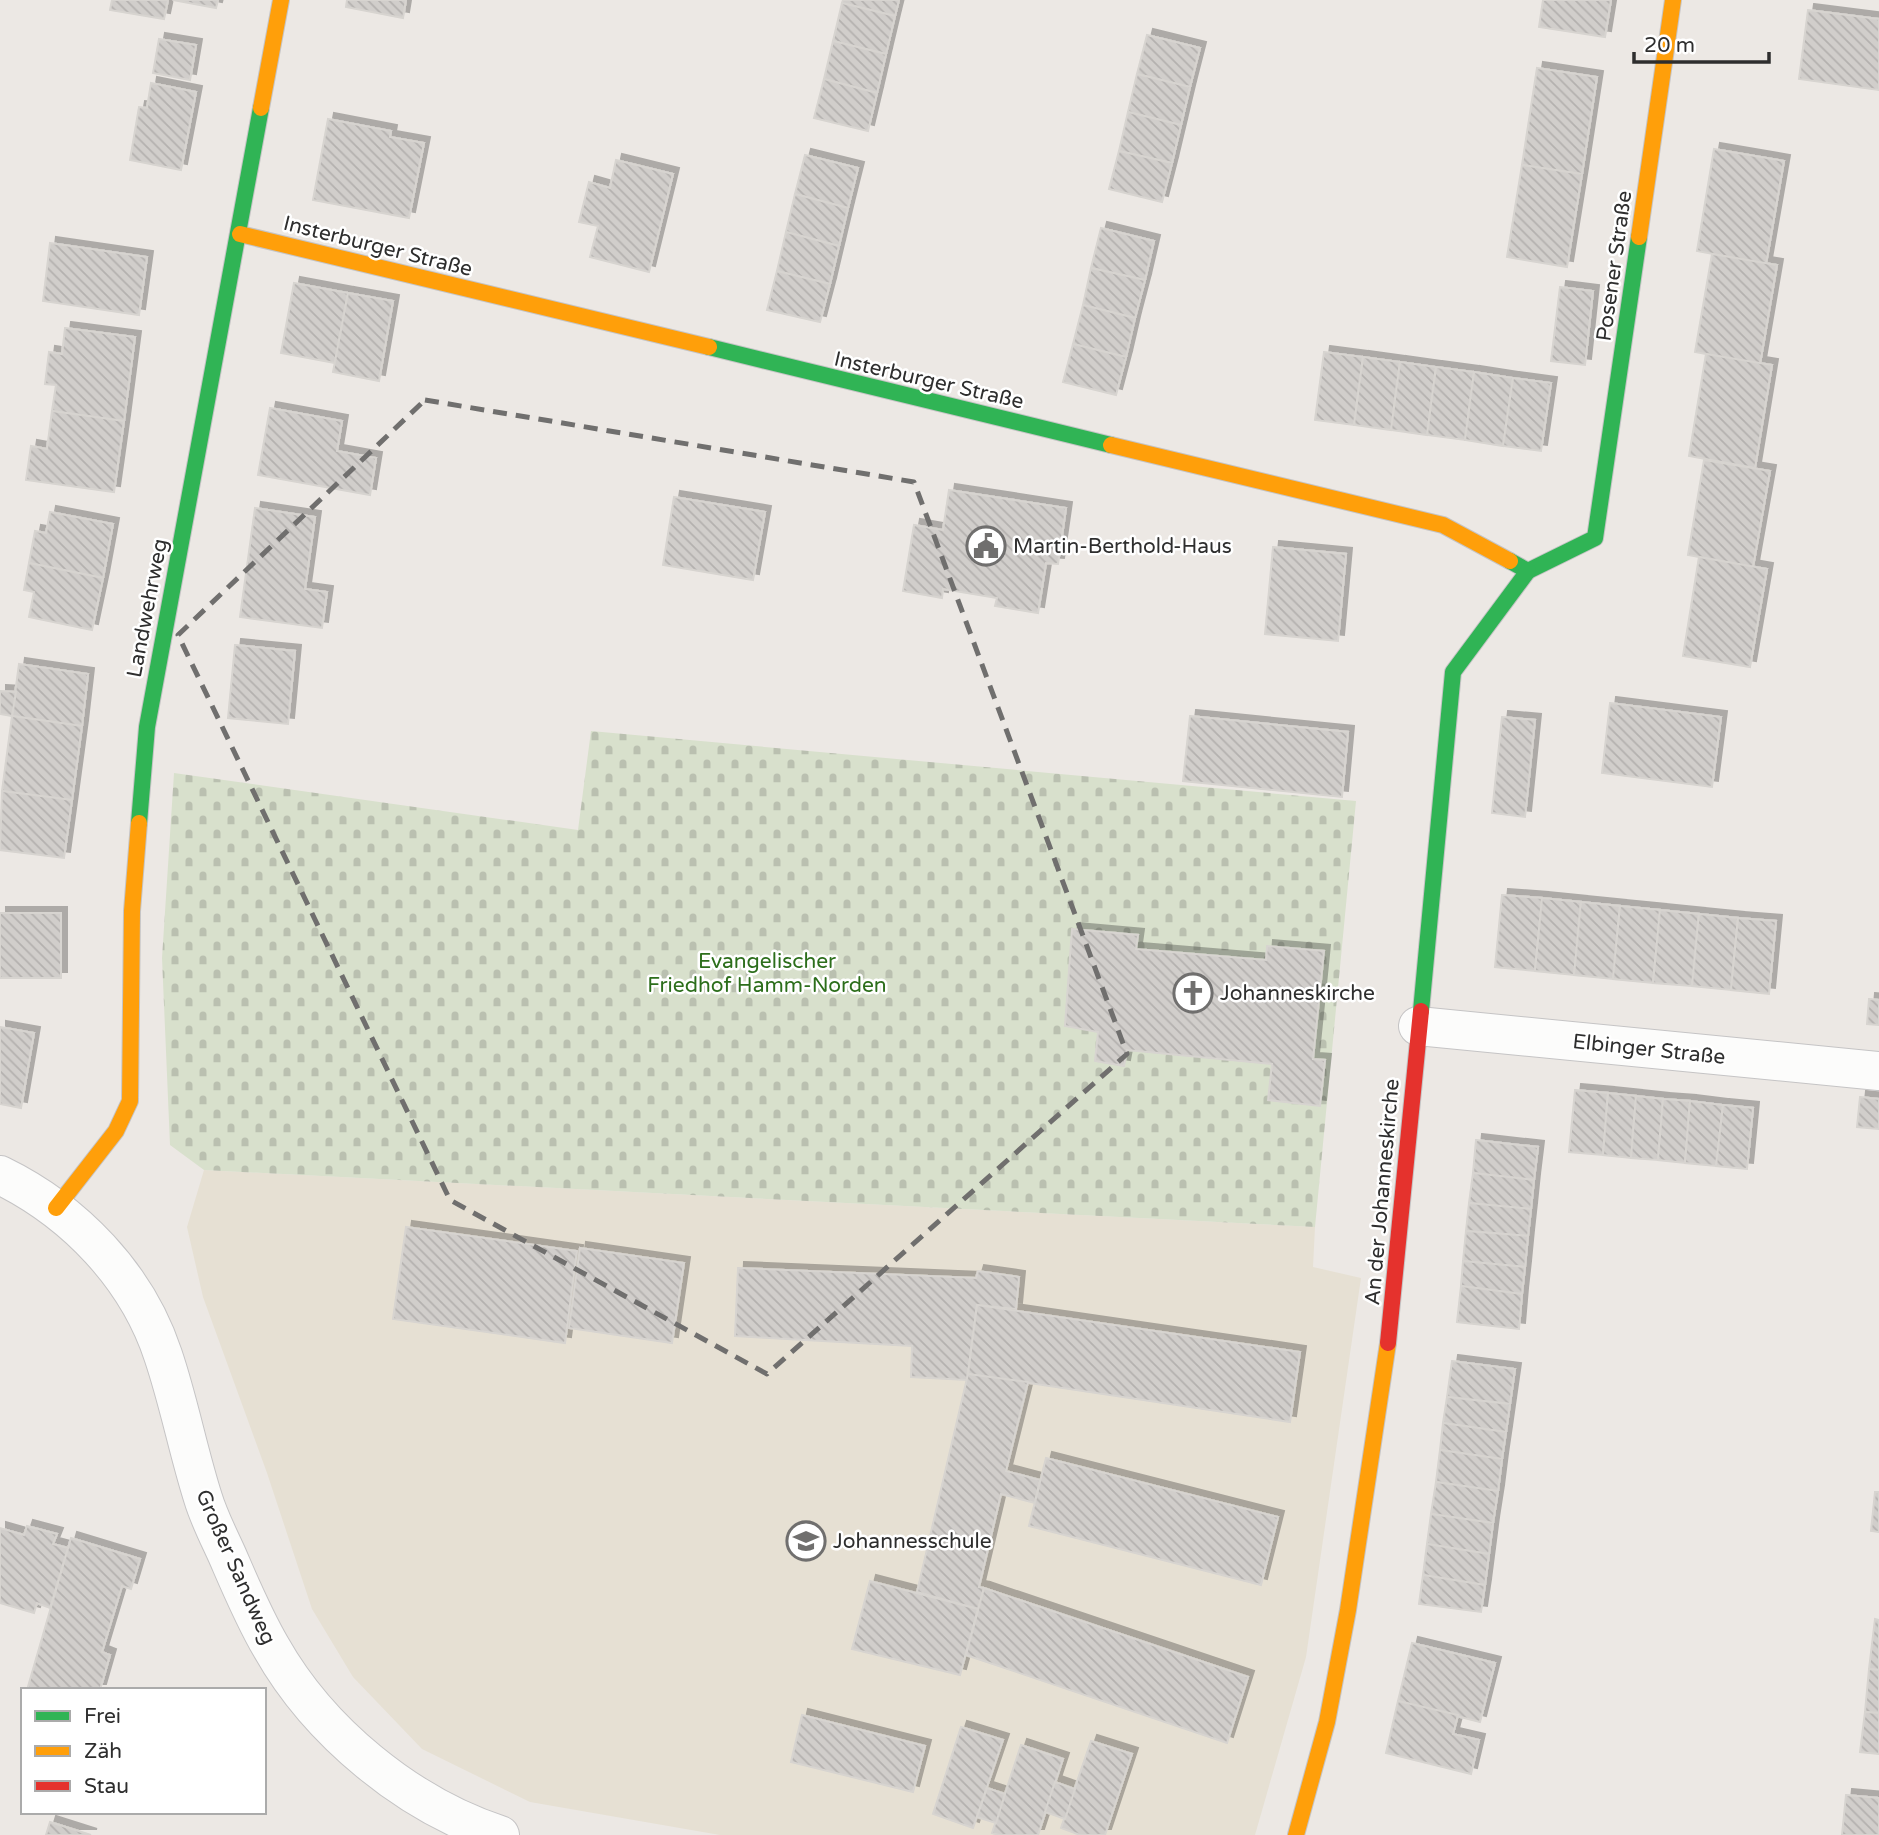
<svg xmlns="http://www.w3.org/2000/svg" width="1879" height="1835" font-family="'Varela Round',sans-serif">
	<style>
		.education { fill: #e6e0d3 }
		.cemetery { fill: url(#cemetery-stones) }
		.building { fill: url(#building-back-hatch); stroke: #d7d4d0; stroke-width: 2; filter: url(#shadow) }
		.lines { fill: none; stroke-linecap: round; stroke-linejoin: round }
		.street-casing { stroke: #c5c4c5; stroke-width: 40 }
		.fast-casing { stroke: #c5c4c5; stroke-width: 18 }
		.slow-casing { stroke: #c5c4c5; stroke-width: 18 }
		.jam-casing { stroke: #c5c4c5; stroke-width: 18 }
		.street { stroke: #fcfcfb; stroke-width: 38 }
		.fast { stroke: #30b455; stroke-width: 16 }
		.slow { stroke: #ff9f0a; stroke-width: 16 }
		.jam { stroke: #e5322d; stroke-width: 16 }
		.marked { fill: none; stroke: #706f6e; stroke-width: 5; stroke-dasharray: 14 9; stroke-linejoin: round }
		.labels { text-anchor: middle; stroke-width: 5; stroke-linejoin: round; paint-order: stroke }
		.street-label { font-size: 21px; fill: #2e2e2e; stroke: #fff }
		.poi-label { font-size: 21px; fill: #2e2e2e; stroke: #fff; text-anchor: start }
		.park-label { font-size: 21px; fill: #2c6e1b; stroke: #fff }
	</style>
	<defs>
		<pattern id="cemetery-stones" width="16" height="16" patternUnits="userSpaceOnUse" patternTransform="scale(1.75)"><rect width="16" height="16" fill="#d8e0cc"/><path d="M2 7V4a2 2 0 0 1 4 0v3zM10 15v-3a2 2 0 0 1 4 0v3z" fill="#bac0b0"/></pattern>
		<pattern id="building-back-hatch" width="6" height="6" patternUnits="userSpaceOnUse" patternTransform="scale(1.75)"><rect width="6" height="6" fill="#d1cecb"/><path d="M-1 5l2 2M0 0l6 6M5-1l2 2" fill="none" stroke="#b4b1af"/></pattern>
		<filter id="shadow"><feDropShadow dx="6" dy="-6" stdDeviation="0" flood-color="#0004"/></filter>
	</defs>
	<rect width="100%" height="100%" fill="#ece8e4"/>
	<path class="education" d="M204 1170 1315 1227 1313 1267 1361 1278 1306 1657 1255 1835H720L530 1802 422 1749 353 1677 312 1609 267 1473 203 1297 187 1227Z"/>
	<path class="cemetery" d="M591 731 1356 801 1315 1227 204 1170 170 1145 162 958 174 773 578 830Z"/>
	<g class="building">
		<path d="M112 0H168L164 19 110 10Z"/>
		<path d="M173 0H218L216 8Z"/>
		<path d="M347 0H406L403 18 346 7Z"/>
		<path d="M843 0H899L895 16 842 3Z"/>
		<path d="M1543 0H1611L1605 37 1539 27Z"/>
		<path d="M842 3 895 16 886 54 833 41Z"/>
		<path d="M1808 10 1879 19V90L1799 79Z"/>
		<path d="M1147 35 1200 48 1190 87 1137 74Z"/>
		<path d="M159 39 196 45 190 80 153 73Z"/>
		<path d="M833 41 886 54 877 93 824 79Z"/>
		<path d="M1537 68 1597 77 1582 174 1522 165Z"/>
		<path d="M1137 74 1190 87 1181 125 1128 112Z"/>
		<path d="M824 79 877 93 868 131 814 118Z"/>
		<path d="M151 83 196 92 181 170 130 160 139 107 147 108Z"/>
		<path d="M1128 112 1181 125 1172 163 1119 151Z"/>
		<path d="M328 119 391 131 390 137 424 143 409 218 313 200Z"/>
		<path d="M1714 149 1784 161 1766 264 1697 251Z"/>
		<path d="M1119 151 1172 163 1162 202 1109 189Z"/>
		<path d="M805 155 858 168 848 208 795 194Z"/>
		<path d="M616 160 673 174 649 272 590 257 598 226 579 222 589 182 610 188Z"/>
		<path d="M1522 165 1582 174 1567 267 1507 257Z"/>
		<path d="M795 194 848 208 839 246 786 232Z"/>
		<path d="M1101 228 1154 241 1145 280 1091 268Z"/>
		<path d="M786 232 839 246 830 284 777 271Z"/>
		<path d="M50 243 147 257 139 315 43 301Z"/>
		<path d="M1712 254 1777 265 1760 364 1695 352Z"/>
		<path d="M1091 268 1145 280 1135 318 1083 305Z"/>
		<path d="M777 271 830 284 820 322 767 310Z"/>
		<path d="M294 283 348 293 335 363 281 353Z"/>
		<path d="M1560 287 1593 291 1585 365 1551 361Z"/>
		<path d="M348 293 393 301 379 381 333 372Z"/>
		<path d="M1083 305 1135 318 1126 357 1073 344Z"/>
		<path d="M65 328 135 337 124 421 52 411 56 385 45 384 49 352 62 354Z"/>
		<path d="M1073 344 1126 357 1116 395 1063 382Z"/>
		<path d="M1324 352 1363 357 1354 425 1315 420Z"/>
		<path d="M1706 354 1772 365 1755 468 1689 456Z"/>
		<path d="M1363 357 1400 362 1391 430 1354 425Z"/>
		<path d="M1400 362 1436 367 1427 435 1391 430Z"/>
		<path d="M1436 367 1474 372 1465 440 1427 435Z"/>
		<path d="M1474 372 1513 378 1503 446 1465 440Z"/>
		<path d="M1513 378 1551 383 1541 451 1503 446Z"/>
		<path d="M270 408 342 421 337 451 376 458 370 495 258 475Z"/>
		<path d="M52 411 124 421 114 492 26 480 31 446 47 449Z"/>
		<path d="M1704 460 1770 471 1753 567 1688 555Z"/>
		<path d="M949 490 1066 508 1058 564 1046 563 1038 613 995 606 997 598 943 589 942 598 903 591 914 525 943 530Z"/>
		<path d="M674 497 765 512 753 580 663 565Z"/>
		<path d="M255 508 315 517 305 589 327 592 322 628 240 617Z"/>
		<path d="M50 512 113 524 103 578 29 563 35 531 46 533Z"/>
		<path d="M1273 547 1346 554 1338 641 1265 634Z"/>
		<path d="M1699 557 1767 569 1750 667 1683 656Z"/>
		<path d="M29 563 103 578 92 630 29 617 34 592 24 590Z"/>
		<path d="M235 645 295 651 288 724 228 718Z"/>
		<path d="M19 664 88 674 82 726 12 716Z"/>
		<path d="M0 691 16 692 12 716 0 714Z"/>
		<path d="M1610 703 1721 717 1712 787 1602 773Z"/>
		<path d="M12 716 82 726 72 800 2 791Z"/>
		<path d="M1190 716 1348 732 1342 797 1183 781Z"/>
		<path d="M1502 717 1535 720 1525 817 1492 813Z"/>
		<path d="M2 791 72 800 64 858 0 850Z"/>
		<path d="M1502 895 1542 898 1535 971 1495 967Z"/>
		<path d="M1542 898 1581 902 1574 975 1535 971Z"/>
		<path d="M1581 902 1620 906 1613 979 1574 975Z"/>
		<path d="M1620 906 1660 910 1653 983 1613 979Z"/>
		<path d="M1660 910 1699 914 1692 986 1653 983Z"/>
		<rect x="0" y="913" width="61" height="65"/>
		<path d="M1699 914 1738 918 1731 990 1692 986Z"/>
		<path d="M1738 918 1776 921 1769 994 1731 990Z"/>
		<path d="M1072 929 1138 935 1136 949 1266 960 1267 946 1324 951 1313 1059 1325 1060 1320 1106 1268 1100 1272 1064 1127 1050 1124 1066 1095 1061 1098 1032 1065 1026Z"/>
		<path d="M1869 999 1879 1000V1025L1867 1024Z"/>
		<path d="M0 1027 34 1033 21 1108 0 1104Z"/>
		<path d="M1575 1090 1608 1093 1603 1155 1569 1152Z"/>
		<path d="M1608 1093 1636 1096 1631 1158 1603 1155Z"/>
		<path d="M1636 1096 1663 1099 1658 1160 1631 1158Z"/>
		<path d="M1860 1097 1879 1099V1129L1857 1127Z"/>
		<path d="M1663 1099 1690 1101 1685 1163 1658 1160Z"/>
		<path d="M1690 1101 1723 1105 1716 1166 1685 1163Z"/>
		<path d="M1723 1105 1753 1108 1747 1169 1716 1166Z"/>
		<path d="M1476 1140 1538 1147 1534 1180 1473 1173Z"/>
		<path d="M1473 1173 1534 1180 1531 1209 1469 1203Z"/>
		<path d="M1469 1203 1531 1209 1528 1236 1466 1231Z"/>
		<path d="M406 1227 577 1251 565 1343 393 1319Z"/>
		<path d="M1466 1231 1528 1236 1525 1267 1463 1261Z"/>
		<path d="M580 1248 684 1263 672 1343 569 1328Z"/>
		<path d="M1463 1261 1525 1267 1522 1294 1461 1286Z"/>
		<path d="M738 1268 976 1278 978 1271 1019 1277 1016 1309 977 1305 967 1380 911 1377 912 1346 735 1336Z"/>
		<path d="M1461 1286 1522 1294 1519 1329 1457 1322Z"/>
		<path d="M977 1305 1300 1352 1290 1422 968 1374Z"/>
		<path d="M1452 1361 1515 1369 1510 1404 1447 1397Z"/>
		<path d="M968 1374 1028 1382 1006 1471 1040 1480 1035 1503 1001 1494 979 1587 984 1588 978 1609 917 1592Z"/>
		<path d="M1447 1397 1510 1404 1506 1432 1443 1423Z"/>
		<path d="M1443 1423 1506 1432 1502 1459 1440 1450Z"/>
		<path d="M1440 1450 1502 1459 1498 1491 1436 1482Z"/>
		<path d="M1046 1458 1278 1517 1261 1585 1029 1526Z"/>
		<path d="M1436 1482 1498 1491 1493 1523 1431 1514Z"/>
		<path d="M1875 1492H1879V1532L1871 1531Z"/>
		<path d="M1431 1514 1493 1523 1489 1554 1427 1544Z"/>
		<path d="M27 1526 57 1534 53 1544 68 1548 50 1608 37 1603 34 1613 0 1603V1528L24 1535Z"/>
		<path d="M71 1538 140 1559 131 1589 122 1586 102 1652 110 1655 100 1690H27Z"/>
		<path d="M1427 1544 1489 1554 1485 1585 1423 1575Z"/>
		<path d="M1423 1575 1485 1585 1481 1612 1419 1604Z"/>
		<path d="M870 1581 978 1609 960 1675 852 1649Z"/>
		<path d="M984 1588 1248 1677 1227 1743 966 1655Z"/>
		<path d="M1875 1619 1879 1620V1670L1869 1669Z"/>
		<path d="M1412 1643 1495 1663 1480 1722 1398 1701Z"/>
		<path d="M1869 1669 1879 1670V1713L1865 1712Z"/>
		<path d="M1398 1701 1458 1715 1453 1734 1479 1740 1471 1774 1386 1753Z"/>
		<path d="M1865 1712 1879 1713V1754L1860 1752Z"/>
		<path d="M802 1715 925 1746 913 1792 791 1762Z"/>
		<path d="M961 1727 1003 1740 973 1828 933 1814Z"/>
		<path d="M1091 1741 1132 1754 1105 1835H1080L1061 1828Z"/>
		<path d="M1021 1745 1063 1759 1038 1835H999L992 1833Z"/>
		<path d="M1055 1782 1075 1789 1065 1819 1045 1812Z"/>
		<path d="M987 1788 1005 1794 996 1823 977 1817Z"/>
		<path d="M1846 1795 1879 1798V1835H1842Z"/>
		<path d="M50 1822 91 1835H46Z"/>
	</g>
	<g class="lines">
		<g class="street-casing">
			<g id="street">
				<path d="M1418 1026 1879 1071"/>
				<path d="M0 1175C74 1211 137 1276 163 1355 179 1402 188 1451 203 1498 209 1518 219 1537 228 1557 241 1587 254 1618 271 1647 319 1732 408 1805 500 1835"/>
			</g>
		</g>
		<g class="fast-casing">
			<g id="fast">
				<path d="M709 347 1111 445"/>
				<path d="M1510 561 1528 571 1595 538 1639 237"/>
				<path d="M139 823 147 727 261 108"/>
				<path d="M1421 1011 1453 672 1528 571"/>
			</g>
		</g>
		<g class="slow-casing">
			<g id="slow">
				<path d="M261 108 281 0"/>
				<path d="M240 234 709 347"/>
				<path d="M1639 237 1673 0"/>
				<path d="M1111 445 1443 525 1510 561"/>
				<path d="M56 1208 116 1131 130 1101 132 911 139 823"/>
				<path d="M1296 1835 1327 1722 1348 1610 1388 1343"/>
			</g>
		</g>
		<g class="jam-casing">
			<path id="jam" d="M1388 1343 1421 1011"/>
		</g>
		<use href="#street" class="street"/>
		<use href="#fast" class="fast"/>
		<use href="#slow" class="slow"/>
		<use href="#jam" class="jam"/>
	</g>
	<path class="marked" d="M425 400 914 482 1127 1054 767 1374 450 1200 178 635Z"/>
	<defs>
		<g id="civic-ring" transform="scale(2.0125)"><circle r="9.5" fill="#fff" stroke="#706f6e" stroke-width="1.5"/><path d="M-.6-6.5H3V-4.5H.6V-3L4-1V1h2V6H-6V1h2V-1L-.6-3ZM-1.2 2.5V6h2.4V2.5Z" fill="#706f6e"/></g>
		<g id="church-ring" transform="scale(2.0125)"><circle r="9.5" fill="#fff" stroke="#706f6e" stroke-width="1.5"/><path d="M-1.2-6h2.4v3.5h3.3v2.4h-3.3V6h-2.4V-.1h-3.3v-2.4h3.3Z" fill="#706f6e"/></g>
		<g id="school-ring" transform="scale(2.0125)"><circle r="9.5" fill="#fff" stroke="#706f6e" stroke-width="1.5"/><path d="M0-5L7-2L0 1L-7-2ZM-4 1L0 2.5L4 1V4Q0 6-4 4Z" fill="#706f6e"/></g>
	</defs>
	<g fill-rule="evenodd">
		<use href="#civic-ring" x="986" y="546"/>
		<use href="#church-ring" x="1193" y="993"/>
		<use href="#school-ring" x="806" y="1541"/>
	</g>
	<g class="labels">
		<g class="street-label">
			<text transform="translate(378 246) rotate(14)" y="7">Insterburger Straße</text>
			<text transform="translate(1614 266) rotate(-82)" y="7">Posener Straße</text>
			<text transform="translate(929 380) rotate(13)" y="7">Insterburger Straße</text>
			<text transform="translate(147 608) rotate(-79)" y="7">Landwehrweg</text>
			<text transform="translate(1649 1049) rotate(6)" y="7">Elbinger Straße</text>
			<text transform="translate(1382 1192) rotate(-85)" y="7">An der Johanneskirche</text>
			<text transform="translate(236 1567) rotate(66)" y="7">Großer Sandweg</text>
		</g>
		<g class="poi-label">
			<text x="1013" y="553">Martin-Berthold-Haus</text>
			<text x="1220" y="1000">Johanneskirche</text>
			<text x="833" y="1548">Johannesschule</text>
		</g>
		<g class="park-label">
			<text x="767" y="968">Evangelischer<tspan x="767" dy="24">Friedhof Hamm-Norden</tspan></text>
		</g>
	</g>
	<rect x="21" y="1688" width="245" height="126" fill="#ffffff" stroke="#ababab" stroke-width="2"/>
	<rect x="35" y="1711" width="35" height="10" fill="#30b455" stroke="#ababab" stroke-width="2"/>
	<text x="84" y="1723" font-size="21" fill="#2e2e2e">Frei</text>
	<rect x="35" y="1746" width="35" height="10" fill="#ff9f0a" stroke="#ababab" stroke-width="2"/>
	<text x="84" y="1758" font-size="21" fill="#2e2e2e">Zäh</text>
	<rect x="35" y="1781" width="35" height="10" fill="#e5322d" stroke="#ababab" stroke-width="2"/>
	<text x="84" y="1793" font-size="21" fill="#2e2e2e">Stau</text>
	<path d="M1634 52v10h135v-10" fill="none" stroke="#2e2e2e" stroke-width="3.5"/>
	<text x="1644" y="52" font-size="21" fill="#2e2e2e" stroke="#ffffff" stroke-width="5" paint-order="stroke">20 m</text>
</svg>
